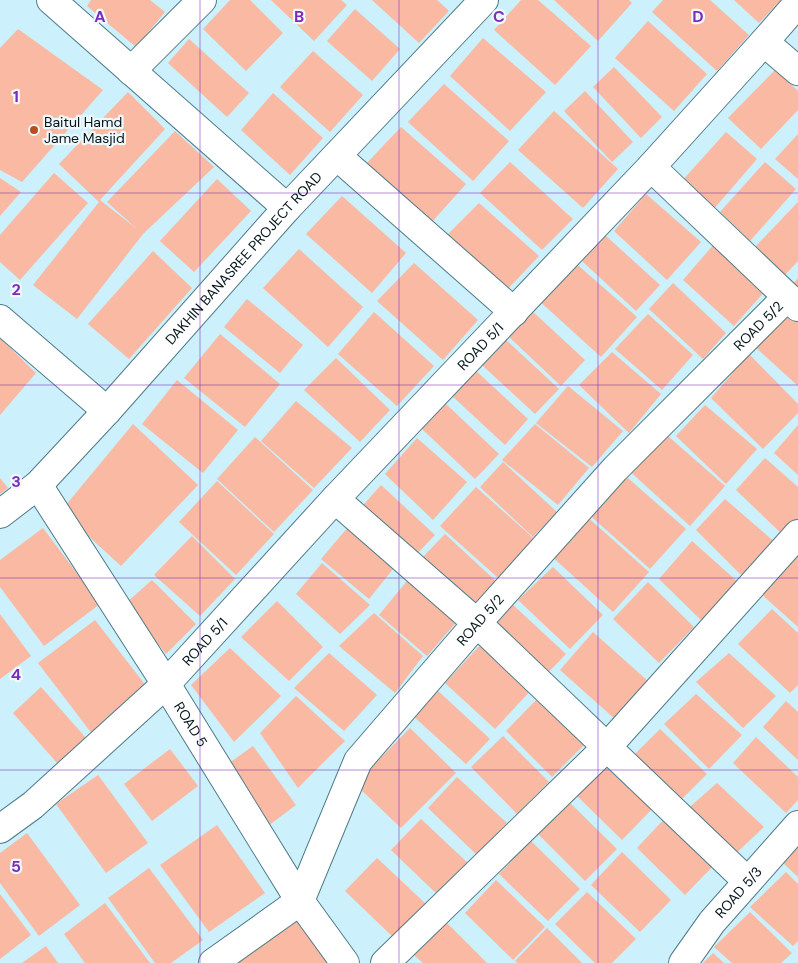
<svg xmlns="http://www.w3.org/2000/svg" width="798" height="963" font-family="'DM Sans',sans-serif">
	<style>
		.building { fill: #f9b9a2 }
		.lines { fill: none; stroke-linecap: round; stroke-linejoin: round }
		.minor-casing { stroke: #4f7a87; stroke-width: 30 }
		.minor { stroke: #fff; stroke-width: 28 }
		.grid { fill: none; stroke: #7b2cbf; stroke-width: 1; stroke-opacity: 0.55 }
		.poi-dot { fill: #b54e26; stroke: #eff8fb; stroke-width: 2 }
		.labels { text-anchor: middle; stroke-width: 4.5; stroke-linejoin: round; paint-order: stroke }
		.poi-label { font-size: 14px; fill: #04151a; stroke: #eff8fb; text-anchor: start }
		.street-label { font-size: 14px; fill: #04151a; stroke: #eff8fb }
		.grid-label { font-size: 16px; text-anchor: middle; font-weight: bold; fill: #7b2cbf; stroke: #eff8fb; stroke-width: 4.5; stroke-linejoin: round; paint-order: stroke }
	</style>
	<rect width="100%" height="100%" fill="#ccf0fc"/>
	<g class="building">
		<path d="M91 0H150L165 12 136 47 87 6Z"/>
		<path d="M230 0H250L283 33 246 71 203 29Z"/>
		<path d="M271 0H341L347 5 314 41Z"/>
		<path d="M372 0H437L449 11 419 43Z"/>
		<path d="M521 0H538L591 46 555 85 494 30Z"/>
		<path d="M554 0H629L632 3 598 41Z"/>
		<path d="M663 0H710L749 35 717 71 652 12Z"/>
		<path d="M734 0H781L759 23Z"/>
		<path d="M355 9 400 49 372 81 327 41Z"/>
		<path d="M648 21 707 74 674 111 615 58Z"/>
		<path d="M18 29 103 90 22 182 0 170V48Z"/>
		<path d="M483 38 546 92 510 131 450 76Z"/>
		<path d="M189 39 249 93 227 117 168 63Z"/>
		<path d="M313 51 363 95 330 132 280 87Z"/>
		<path d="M614 67 662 117 641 138 593 87Z"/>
		<path d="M775 70 798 91V110L761 149 728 118Z"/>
		<path d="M444 84 509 141 473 181 408 122Z"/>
		<path d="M585 91 633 142 612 162 564 111Z"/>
		<path d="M128 92 165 129 100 200 137 229 107 202 175 131 214 167 143 234 77 319 33 285 99 202 59 164Z"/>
		<path d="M273 93 323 138 290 175 241 130Z"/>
		<path d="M554 111 618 169 583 208 518 150Z"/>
		<path d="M401 127 466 184 430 224 365 165Z"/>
		<path d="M726 132 757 159 712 211 681 182Z"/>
		<path d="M798 134V179L775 159Z"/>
		<path d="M510 162 573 219 542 250 480 193Z"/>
		<path d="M765 162 796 189 750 241 720 212Z"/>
		<path d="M54 173 88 203 20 280 0 262V235Z"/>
		<path d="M0 178 21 192 0 216Z"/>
		<path d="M217 179 251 211 194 272 160 241Z"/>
		<path d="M646 194 701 242 667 280 614 231Z"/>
		<path d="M342 196 406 253 372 293 306 234Z"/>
		<path d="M798 202V261L785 275 755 247Z"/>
		<path d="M479 203 539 256 501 296 439 243Z"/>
		<path d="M606 236 660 285 636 311 582 261Z"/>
		<path d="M715 243 765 291 734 326 683 280Z"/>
		<path d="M299 249 363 307 328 347 263 288Z"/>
		<path d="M153 251 192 288 129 359 88 324Z"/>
		<path d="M572 260 637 317 601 357 536 298Z"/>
		<path d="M414 263 478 320 443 360 377 301Z"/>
		<path d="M798 278V288L793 284Z"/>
		<path d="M673 283 726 333 703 359 649 309Z"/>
		<path d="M247 299 303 345 280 373 224 327Z"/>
		<path d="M790 307 798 315V386L754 346Z"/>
		<path d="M531 310 585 360 561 386 508 336Z"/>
		<path d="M374 312 434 366 397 406 338 354Z"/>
		<path d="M648 314 693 355 662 390 615 349Z"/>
		<path d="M220 334 280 384 245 427 184 378Z"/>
		<path d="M0 338 36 373 0 415Z"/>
		<path d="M505 339 559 389 535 414 482 365Z"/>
		<path d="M612 352 661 394 629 433 579 385Z"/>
		<path d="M749 354 798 404V413L763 449 711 398Z"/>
		<path d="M336 358 390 410 360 442 304 390Z"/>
		<path d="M474 369 528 419 505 445 451 395Z"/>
		<path d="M177 380 238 430 203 473 142 424Z"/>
		<path d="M568 386 623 431 592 467 536 423Z"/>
		<path d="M296 401 352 448 314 488 261 441Z"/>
		<path d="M446 404 499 454 475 479 422 429Z"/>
		<path d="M705 405 757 449 726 484 676 436Z"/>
		<path d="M133 424 198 485 121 566 61 511Z"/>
		<path d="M535 424 589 468 558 505 502 460Z"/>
		<path d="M798 425V475L774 453Z"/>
		<path d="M660 429 725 486 690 526 625 467Z"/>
		<path d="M255 437 313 490 274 532 217 479Z"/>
		<path d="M417 438 467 482 433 520 385 474Z"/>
		<path d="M765 458 798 487V523L785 537 736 490Z"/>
		<path d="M503 462 557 512 533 537 480 487Z"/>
		<path d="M621 472 686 529 650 569 585 511Z"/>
		<path d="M0 478 8 488 0 494Z"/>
		<path d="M217 481 274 534 236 575 179 522Z"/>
		<path d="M381 485 435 535 411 560 358 511Z"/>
		<path d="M476 487 541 545 506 585 440 526Z"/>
		<path d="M725 499 777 544 745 579 696 530Z"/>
		<path d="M584 514 649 572 613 612 548 553Z"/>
		<path d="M349 526 397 564 369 599 321 559Z"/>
		<path d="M43 528 100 604 44 646 0 587V560Z"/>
		<path d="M445 534 498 583 475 609 421 559Z"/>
		<path d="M192 536 235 579 200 616 154 575Z"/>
		<path d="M692 541 739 583 703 622 659 579Z"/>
		<path d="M796 553 798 555V627L759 592Z"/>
		<path d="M322 563 370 605 340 634 296 594Z"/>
		<path d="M553 567 603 615 570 649 518 600Z"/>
		<path d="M411 576 460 618 427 656 379 615Z"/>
		<path d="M152 580 196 624 166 654 126 603Z"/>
		<path d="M648 582 694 627 659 663 613 619Z"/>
		<path d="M277 601 323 647 289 681 241 637Z"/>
		<path d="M512 604 566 654 542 679 488 630Z"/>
		<path d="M772 609 798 633V685L790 693 738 644Z"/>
		<path d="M374 613 423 656 395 693 339 646Z"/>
		<path d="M0 614 31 656 0 679Z"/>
		<path d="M95 620 150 691 93 735 38 663Z"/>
		<path d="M593 632 649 682 616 720 560 670Z"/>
		<path d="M483 642 533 688 495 729 445 683Z"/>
		<path d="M230 648 281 696 234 742 191 685Z"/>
		<path d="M329 653 377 695 344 731 294 688Z"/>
		<path d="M729 653 776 696 743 728 696 682Z"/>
		<path d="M41 687 86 738 57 763 13 713Z"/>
		<path d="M436 689 490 739 466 764 412 715Z"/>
		<path d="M696 694 742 735 709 769 664 724Z"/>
		<path d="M296 696 345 741 298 788 260 733Z"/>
		<path d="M537 699 584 745 552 777 506 731Z"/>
		<path d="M786 701 798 712V760L763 727Z"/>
		<path d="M410 728 456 773 401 828 355 784Z"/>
		<path d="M660 729 707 774 680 801 634 755Z"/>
		<path d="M503 736 549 782 517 814 471 767Z"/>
		<path d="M756 737 798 777V800L786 813 733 763Z"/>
		<path d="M253 746 296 805 268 826 225 766Z"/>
		<path d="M170 749 198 786 152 821 124 784Z"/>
		<path d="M605 760 653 808 622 840 573 792Z"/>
		<path d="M98 775 148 843 106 873 56 804Z"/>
		<path d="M457 777 507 823 477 855 428 808Z"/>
		<path d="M717 783 764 827 731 858 684 812Z"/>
		<path d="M568 801 617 849 585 881 537 833Z"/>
		<path d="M668 815 717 862 685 895 637 848Z"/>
		<path d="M421 819 470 865 440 897 391 850Z"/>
		<path d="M217 825 265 893 209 932 160 865Z"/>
		<path d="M27 833 80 905 39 936 0 883V853Z"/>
		<path d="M531 841 580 889 548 921 499 874Z"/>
		<path d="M798 842V877L781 861Z"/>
		<path d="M622 852 671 900 640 932 591 885Z"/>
		<path d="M377 858 426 904 393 937 345 891Z"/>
		<path d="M149 868 203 940 171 963H155L108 898Z"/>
		<path d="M786 872 798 884V941L793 946 750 907Z"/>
		<path d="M496 880 545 927 513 960 465 913Z"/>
		<path d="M587 892 636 939 612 963H595L555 924Z"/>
		<path d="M0 894 31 935 0 959Z"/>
		<path d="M105 903 150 963H85L64 934Z"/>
		<path d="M750 912 792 953 781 963H732L714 947Z"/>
		<path d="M298 918 332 963H237Z"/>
		<path d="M446 922 487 963H423L414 955Z"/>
		<path d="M547 928 582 963H518L515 961Z"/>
		<path d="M46 946 58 963H22Z"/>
		<path d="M713 953 724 963H703Z"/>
	</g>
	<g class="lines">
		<g class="minor-casing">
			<g id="minor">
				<path d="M51 0 287 208"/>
				<path d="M764 42 798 3"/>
				<path d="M131 71 202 0"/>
				<path d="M337 156 514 312"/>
				<path d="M651 167 798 307"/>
				<path d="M0 319 107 411"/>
				<path id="s1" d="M38 485 166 684 300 901 345 963"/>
				<path d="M335 499 477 623 747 881"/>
				<path id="s2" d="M0 514 38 485 107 411 287 208 484 0"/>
				<path id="s3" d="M0 829 33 805 166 684 335 499 651 167 764 42 798 71"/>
				<path id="s4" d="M213 963 300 901 358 761 477 623 615 469 787 297"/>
				<path d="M385 963 607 747 798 534"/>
				<path id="s5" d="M683 963 712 922 798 825"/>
			</g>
		</g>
		<use href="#minor" class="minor"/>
	</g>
	<path class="grid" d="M200 0V963M399 0V963M598 0V963M0 193H798M0 385H798M0 578H798M0 770H798"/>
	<circle class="poi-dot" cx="34" cy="130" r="5"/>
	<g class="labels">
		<g class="poi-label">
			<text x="44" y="127">Baitul Hamd<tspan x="44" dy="16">Jame Masjid</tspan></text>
		</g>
		<g class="street-label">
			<text dy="5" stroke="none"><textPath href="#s2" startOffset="354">DAKHIN BANASREE PROJECT ROAD</textPath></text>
			<text dy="5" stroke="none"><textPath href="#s4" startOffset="850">ROAD 5/2</textPath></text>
			<text dy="5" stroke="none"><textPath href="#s3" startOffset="682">ROAD 5/1</textPath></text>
			<text dy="5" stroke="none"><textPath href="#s4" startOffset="445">ROAD 5/2</textPath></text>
			<text dy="5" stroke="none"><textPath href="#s3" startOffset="278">ROAD 5/1</textPath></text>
			<text dy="5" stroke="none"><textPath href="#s1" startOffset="284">ROAD 5</textPath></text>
			<text dy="5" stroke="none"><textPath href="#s5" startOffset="90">ROAD 5/3</textPath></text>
		</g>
	</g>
	<g class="grid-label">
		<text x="100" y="22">A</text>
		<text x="299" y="22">B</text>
		<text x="499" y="22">C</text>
		<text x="698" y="22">D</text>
		<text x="16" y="102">1</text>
		<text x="16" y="295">2</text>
		<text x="16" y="487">3</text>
		<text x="16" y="680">4</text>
		<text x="16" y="872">5</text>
	</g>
</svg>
